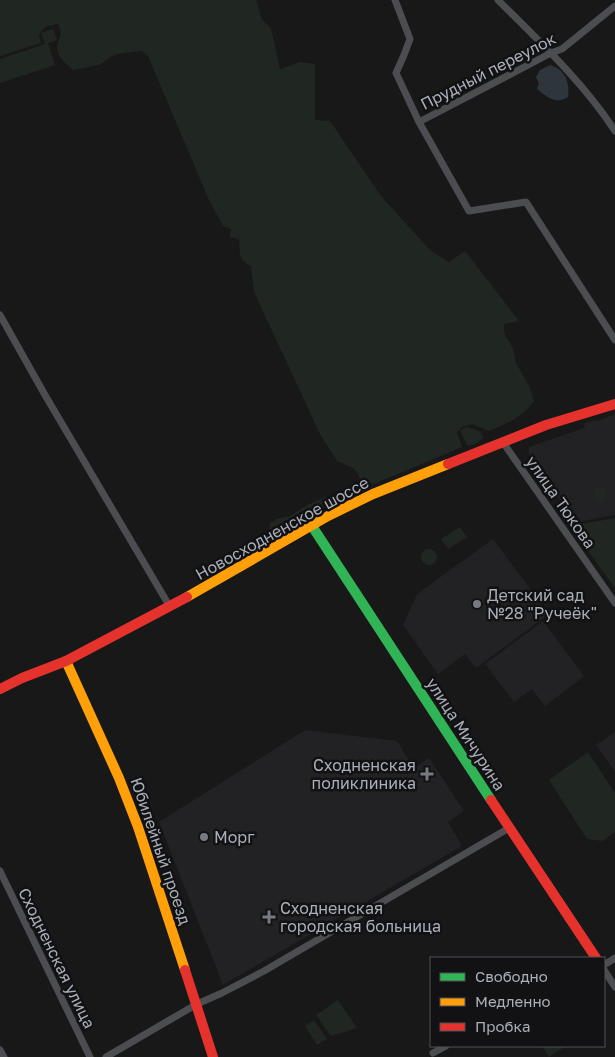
<svg xmlns="http://www.w3.org/2000/svg" width="615" height="1057" font-family="'Golos Text',sans-serif">
	<style>
		.built { fill: #222224 }
		.green { fill: #202621 }
		.water { fill: #2e363b }
		.lines { fill: none; stroke-linecap: round; stroke-linejoin: round }
		.street { stroke: #4c4d50; stroke-width: 7 }
		.fast { stroke: #30b455; stroke-width: 10 }
		.slow { stroke: #ff9f0a; stroke-width: 10 }
		.jam { stroke: #e5322d; stroke-width: 10 }
		.poi-dot { fill: #777a80; stroke: #121214; stroke-width: 2 }
		.labels { text-anchor: middle; stroke-width: 5; stroke-linejoin: round; paint-order: stroke }
		.street-label { font-size: 16px; fill: #aaafb8; stroke: #121214 }
		.poi-label { font-size: 16px; fill: #aaafb8; stroke: #121214; text-anchor: start }
	</style>
	<rect width="100%" height="100%" fill="#181818"/>
	<g class="built">
		<path d="M615 414V515L577 522 529 458V447L584 428 585 423 596 420 598 421Z"/>
		<path d="M493 539 549 614 476 668 465 654 438 674 403 625 417 594Z"/>
		<path d="M543 621 584 676 545 706 532 689 514 702 485 664Z"/>
		<path d="M305 730 397 741 414 768 429 758 464 811 448 822 462 846 223 985 159 822Z"/>
		<path d="M615 732V772L596 745Z"/>
	</g>
	<g class="green">
		<path d="M0 0H256L262 20 271 28 280 69 300 62 315 64V120L330 121 381 196 430 250 449 262 465 251 519 321 504 324C503 334 507 338 512 346 515 352 514 359 517 365 525 379 530 384 534 401 523 417 506 424 489 431L473 424 462 427 457 432 462 447 374 484 361 482 358 474 353 468 337 461 320 434 254 292 251 266C236 258 241 254 239 239L230 237 231 229 223 226 208 198 148 56 142 51 122 53 114 55 99 65 73 70C67 64 56 56 57 47 58 37 64 36 58 24 48 25 44 26 39 35L41 43 0 56Z"/>
		<path d="M53 29 57 40 48 43 55 65 0 83V59L45 44 41 33Z"/>
		<path d="M467 427 479 431 484 437C479 442 474 446 467 445L460 430Z"/>
		<circle cx="600" cy="494" r="8"/>
		<path d="M325 497 328 499 329 503 314 517 279 533 275 537 269 531 270 523 277 519 290 516 307 505Z"/>
		<path d="M615 518V588L570 526Z"/>
		<path d="M460 527 467 537 448 549 441 539Z"/>
		<circle cx="429" cy="557" r="8"/>
		<path d="M588 752 615 793V832L602 841 587 839 549 780Z"/>
		<path d="M338 1000 357 1028 331 1036 316 1015Z"/>
		<path d="M314 1020 327 1039 317 1045 305 1026Z"/>
		<path d="M542 1046H566L549 1057Z"/>
	</g>
	<path class="water" d="M550 65C566 70 570 83 568 97 556 105 547 97 537 89L539 83 536 77 540 70Z"/>
	<g class="lines">
		<g class="street">
			<path d="M395 0 410 39 404 55 396 73 419 122 469 211 526 202 615 340"/>
			<path d="M498 0C539 41 583 82 615 131"/>
			<path d="M419 122 551 53 562 49 615 6"/>
			<path d="M0 315 45 395 170 607"/>
			<path d="M502 441 615 603"/>
			<path d="M0 871 90 1057"/>
			<path d="M604 965 615 958"/>
			<path d="M604 970 615 987"/>
			<path d="M0 1050 4 1057"/>
			<path d="M433 1053 446 1046"/>
			<path d="M106 1057 197 1004 222 993 264 971 509 828"/>
		</g>
		<path class="fast" d="M312 526 491 800"/>
		<g class="slow">
			<path d="M187 597 328 516 373 494 448 464"/>
			<path d="M66 661 119 778 138 827 185 970"/>
		</g>
		<g class="jam">
			<path d="M448 464 546 425 615 404"/>
			<path d="M0 689 22 678 66 661 187 597"/>
			<path d="M491 800 596 958"/>
			<path d="M185 970 213 1057"/>
		</g>
	</g>
	<g class="poi-dot">
		<circle cx="477" cy="604" r="5"/>
		<path d="M424.5 766.5h5v5h5v5h-5v5h-5v-5h-5v-5h5z"/>
		<circle cx="204" cy="837" r="5"/>
		<path d="M266.5 909.5h5v5h5v5h-5v5h-5v-5h-5v-5h5z"/>
	</g>
	<g class="labels">
		<g class="street-label">
			<text transform="translate(488 71) rotate(-27)" y="6">Прудный переулок</text>
			<text transform="translate(561 502) rotate(55)" y="6">улица Тюкова</text>
			<text transform="translate(282 528) rotate(-29)" y="6">Новосходненское шоссе</text>
			<text transform="translate(466 734) rotate(57)" y="6">улица Мичурина</text>
			<text transform="translate(161 851) rotate(71)" y="6">Юбилейный проезд</text>
			<text transform="translate(57 958) rotate(64)" y="6">Сходненская улица</text>
		</g>
		<g class="poi-label">
			<text x="487" y="601">Детский сад<tspan x="487" dy="18">№28 "Ручеёк"</tspan></text>
			<text x="416" y="771" text-anchor="end">Сходненская<tspan x="416" dy="18">поликлиника</tspan></text>
			<text x="214" y="843">Морг</text>
			<text x="280" y="914">Сходненская<tspan x="280" dy="18">городская больница</tspan></text>
		</g>
	</g>
	<rect x="430" y="957" width="175" height="90" fill="#121214" stroke="#4f5156"/>
	<rect x="440" y="973" width="25" height="8" fill="#30b455" stroke="#4f5156"/>
	<text x="475" y="982" font-size="15" fill="#aaafb8">Свободно</text>
	<rect x="440" y="998" width="25" height="8" fill="#ff9f0a" stroke="#4f5156"/>
	<text x="475" y="1007" font-size="15" fill="#aaafb8">Медленно</text>
	<rect x="440" y="1023" width="25" height="8" fill="#e5322d" stroke="#4f5156"/>
	<text x="475" y="1032" font-size="15" fill="#aaafb8">Пробка</text>
</svg>
